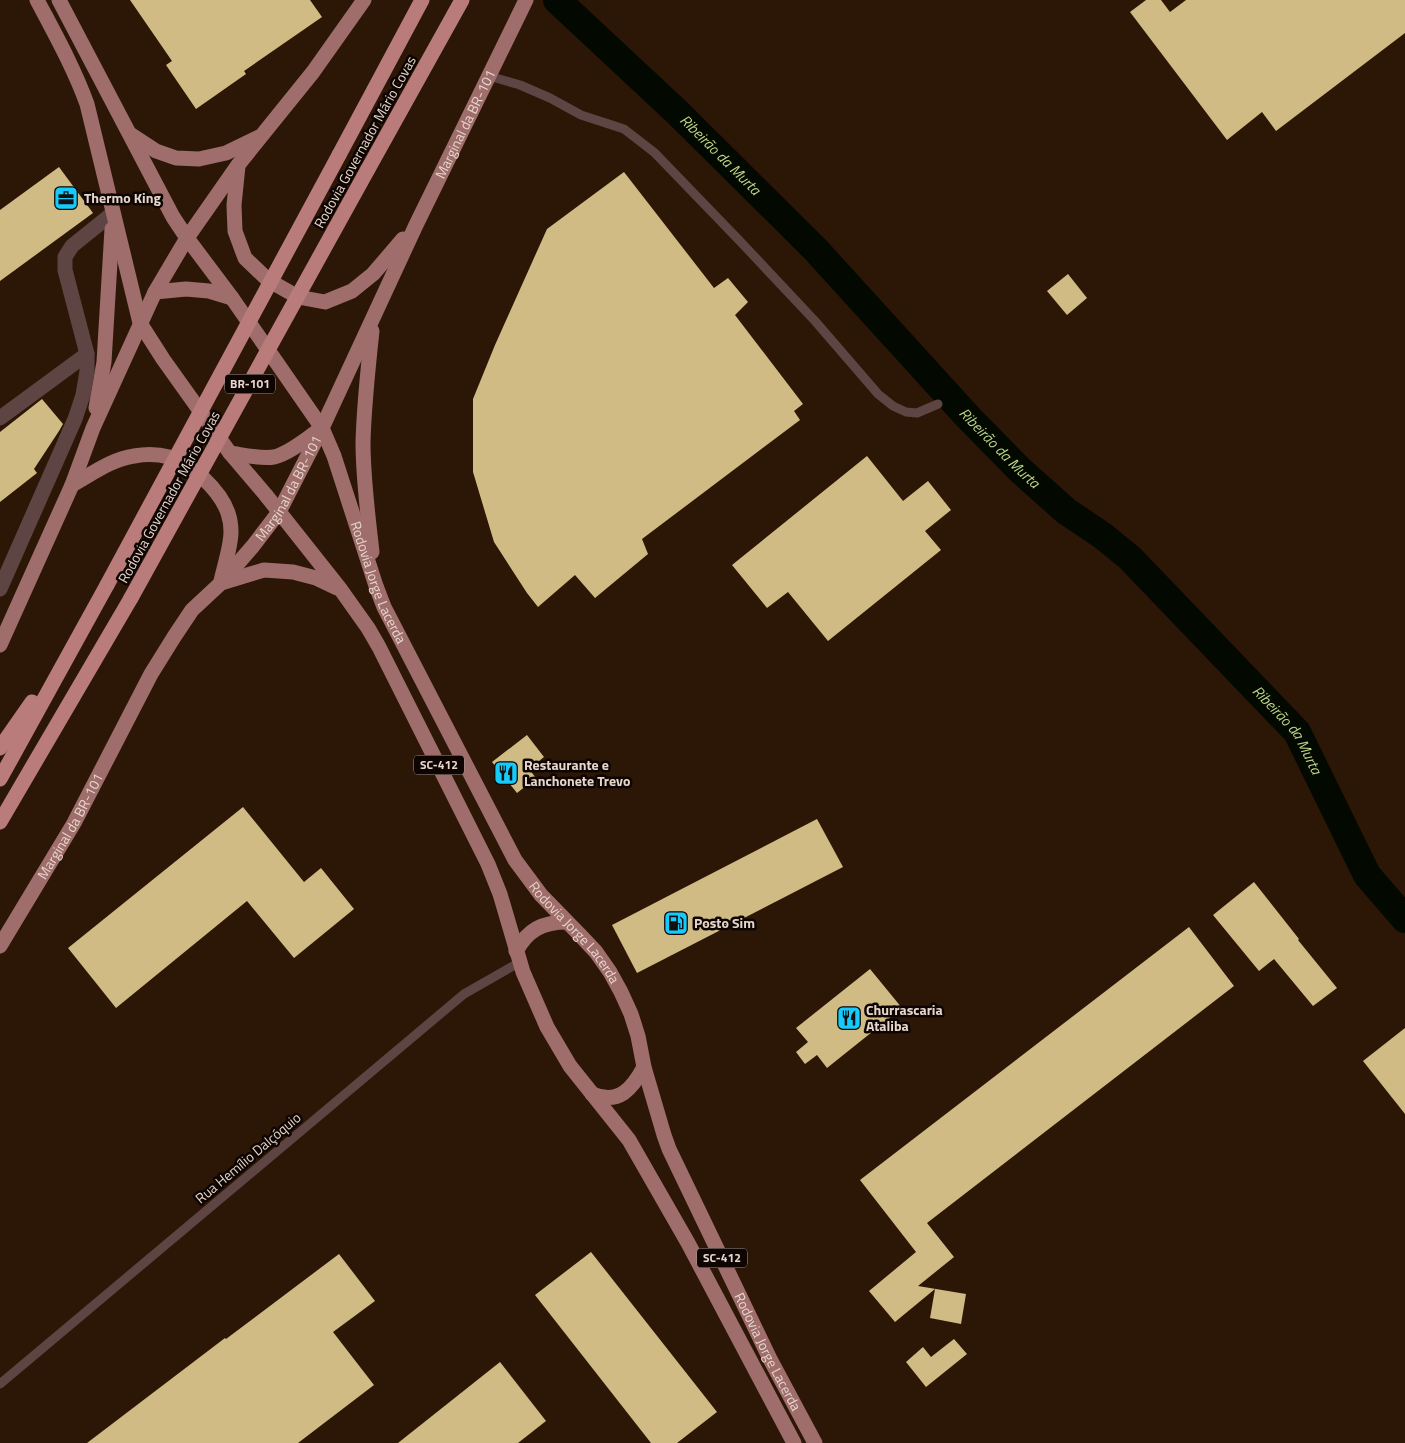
<svg xmlns="http://www.w3.org/2000/svg" width="1405" height="1443" font-family="'Titillium Web',sans-serif">
	<style>
		.lines { fill: none; stroke-linecap: round; stroke-linejoin: round }
		.river { stroke: #030800; stroke-width: 28 }
		.building { fill: #d1bb84 }
		.lane { stroke: #5e4544; stroke-width: 9 }
		.street { stroke: #5e4544; stroke-width: 15 }
		.primary { stroke: #9f6d6b; stroke-width: 15 }
		.highway { stroke: #b97c7a; stroke-width: 15 }
		.highway-bridge { stroke: #b97c7a; stroke-width: 15 }
		.labels { text-anchor: middle; stroke-width: 5; stroke-linejoin: round; paint-order: stroke }
		.shield { fill: #0e0502; stroke: #a59890; stroke-width: 1 }
		.shield-label { font-size: 12px; font-weight: bold; fill: #e6d7cd }
		.street-label { font-size: 14px; fill: #e6d7cd; stroke: #0e0502 }
		.poi-label { font-size: 14px; font-weight: bold; fill: #e6d7cd; stroke: #0e0502; text-anchor: start }
		.water-label { font-size: 15px; font-style: italic; fill: #bed687; stroke: #0e0502 }
	</style>
	<rect width="100%" height="100%" fill="#2c1707"/>
	<g class="lines">
		<path class="river" id="s1" d="M557 0 678 113 816 250 968 417 1020 470 1066 511 1103 536 1130 558 1297 732 1367 875 1405 919"/>
	</g>
	<g class="building">
		<path d="M130 0H310L322 17 244 71 246 74 196 109 166 65 172 61Z"/>
		<path d="M1146 0H1161L1170 12 1186 0H1405V33L1276 131 1262 112 1227 140 1130 12Z"/>
		<path d="M59 167 93 213 0 281V210Z"/>
		<path d="M624 172 714 288 728 278 748 302 735 315 803 404 794 411 800 420 642 539 648 554 595 598 575 575 538 607 527 593 494 542 473 472V399L495 345 547 229Z"/>
		<path d="M1068 274 1087 298 1067 315 1047 291Z"/>
		<path d="M42 399 63 424 59 431 34 469 37 473 0 502V432Z"/>
		<path d="M867 456 903 501 928 481 951 510 925 531 941 550 828 641 788 592 767 608 732 565Z"/>
		<path d="M527 735 544 757 529 769 536 778 517 793 492 762Z"/>
		<path d="M243 807 304 882 321 868 354 909 294 958 247 901 116 1008 68 948Z"/>
		<path d="M817 819 843 867 637 973 612 925Z"/>
		<path d="M1254 882 1299 939 1298 940 1337 988 1313 1006 1274 959 1259 971 1213 915Z"/>
		<path d="M1189 927 1234 986 927 1223 954 1257 918 1286 966 1294 961 1324 930 1318 935 1289 895 1322 869 1291 916 1252 860 1180Z"/>
		<path d="M870 969 902 1008 827 1068 817 1055 805 1064 796 1052 808 1042 796 1028Z"/>
		<path d="M1405 1028V1114L1363 1061Z"/>
		<path d="M591 1252 717 1412 677 1443H651L535 1295Z"/>
		<path d="M339 1254 375 1301 333 1332 374 1385 298 1443H87L225 1338 226 1339Z"/>
		<path d="M954 1339 967 1354 926 1387 906 1362 923 1347 931 1357Z"/>
		<path d="M500 1362 546 1421 518 1443H398Z"/>
	</g>
	<g class="lines">
		<g class="lane">
			<path d="M489 76 520 85 550 98 581 115 624 129 655 153 738 239 815 321 878 394 893 406 906 412 917 413 938 404"/>
			<path d="M0 1384 464 994 520 962"/>
		</g>
		<g class="street">
			<path d="M0 418 87 354"/>
			<path d="M0 589 75 419 83 395 87 371V354L65 270V257L72 246 113 213"/>
		</g>
		<g class="primary">
			<path d="M37 0C55 34 74 68 87 104L140 323 163 359 230 453 265 494 341 590 368 628 379 647 488 864 500 894 523 972 547 1027 570 1066 629 1140 688 1243 794 1443"/>
			<path id="s2" d="M59 0 173 217 187 238 232 298 322 428 334 456 376 586 384 607 515 860 541 895 580 935 596 952 610 972 621 992 631 1014 638 1036 644 1067 664 1135 669 1149 770 1359 815 1443"/>
			<path d="M130 134 156 151 176 158 199 159 226 153 259 137"/>
			<path d="M238 166 234 205 235 231 245 258 268 280 298 297 325 302 352 291 373 274 403 239"/>
			<path d="M155 292 186 289 209 291 232 298"/>
			<path d="M372 331C368 368 364 405 363 442 363 479 368 516 372 552"/>
			<path d="M96 408 104 362 112 229"/>
			<path d="M230 453C244 455 260 459 274 457 290 453 306 439 319 430"/>
			<path d="M72 485C92 474 112 459 134 456 145 454 158 454 169 457 192 464 220 490 228 513 230 519 231 527 231 532 231 546 224 567 221 581"/>
			<path d="M221 583 264 570 293 572 316 578 337 588"/>
			<path d="M0 645 72 485 93 428 155 292 187 238 238 165 313 72 364 0"/>
			<path id="s3" d="M0 946 74 823 151 674 174 637 192 610 221 583 253 546 279 512 322 428 416 225 526 0"/>
			<path d="M516 951C528 930 542 922 567 922"/>
			<path d="M592 1094C619 1105 632 1089 644 1067"/>
		</g>
		<g class="highway">
			<path d="M339 155 422 0"/>
			<path d="M368 169 462 0"/>
			<path d="M0 748 32 702"/>
			<path d="M0 779 107 585"/>
			<path d="M0 822 131 598"/>
		</g>
		<g class="highway-bridge">
			<path d="M107 585 339 155"/>
			<path d="M131 598 368 169"/>
		</g>
	</g>
	<defs>
		<g id="office-square" transform="scale(1.25)"><rect x="-9" y="-9" width="18" height="18" rx="4" fill="#16cafb" stroke="#0e0502"/><path d="M-6-3h4V-5.5h4V-3h4V5H-6ZM-1-4.5V-3h2v-1.5ZM-6 0V1H6V0Z" fill="#111"/></g>
		<g id="restaurant-square" transform="scale(1.25)"><rect x="-9" y="-9" width="18" height="18" rx="4" fill="#16cafb" stroke="#0e0502"/><path d="M-5-6h1v4h1v-4h1v4h1v-4h1v5L-1.5 .5V6h-2V.5L-5-1ZM5-6V6H3V1.5H1.5Q1.5-4 5-6Z" fill="#111"/></g>
		<g id="fuel-square" transform="scale(1.25)"><rect x="-9" y="-9" width="18" height="18" rx="4" fill="#16cafb" stroke="#0e0502"/><path d="M-5.5-6h7V0h2V4h1.3V-2.5L3-4.5l.8-.8L6-3V5H2.5V1h-1V6h-7ZM-4.2-4.7v3.2H.2V-4.7Z" fill="#111"/></g>
	</defs>
	<g fill-rule="evenodd">
		<use href="#office-square" x="66" y="198"/>
		<use href="#restaurant-square" x="506" y="773"/>
		<use href="#fuel-square" x="676" y="923"/>
		<use href="#restaurant-square" x="849" y="1018"/>
	</g>
	<g class="labels">
		<g class="shield">
			<rect x="225" y="374.5" width="50" height="19" rx="4"/>
			<rect x="414" y="755.5" width="50" height="19" rx="4"/>
			<rect x="697" y="1248.5" width="50" height="19" rx="4"/>
		</g>
		<g class="shield-label">
			<text x="250" y="388">BR-101</text>
			<text x="439" y="769">SC-412</text>
			<text x="722" y="1262">SC-412</text>
		</g>
		<g class="street-label">
			<text dy="5" stroke="none"><textPath href="#s3" startOffset="949">Marginal da BR-101</textPath></text>
			<text transform="translate(365 142) rotate(-61)" y="5">Rodovia Governador Mário Covas</text>
			<text dy="5" stroke="none"><textPath href="#s3" startOffset="544">Marginal da BR-101</textPath></text>
			<text transform="translate(169 497) rotate(-61)" y="5">Rodovia Governador Mário Covas</text>
			<text dy="5" stroke="none"><textPath href="#s2" startOffset="668">Rodovia Jorge Lacerda</textPath></text>
			<text dy="5" stroke="none"><textPath href="#s3" startOffset="139">Marginal da BR-101</textPath></text>
			<text dy="5" stroke="none"><textPath href="#s2" startOffset="1072">Rodovia Jorge Lacerda</textPath></text>
			<text transform="translate(248 1158) rotate(-40)" y="5">Rua Hemílio Dalçóquio</text>
			<text dy="5" stroke="none"><textPath href="#s2" startOffset="1538">Rodovia Jorge Lacerda</textPath></text>
		</g>
		<g class="poi-label">
			<text x="84" y="203">Thermo King</text>
			<text x="524" y="770">Restaurante e<tspan x="524" dy="16">Lanchonete Trevo</tspan></text>
			<text x="694" y="928">Posto Sim</text>
			<text x="866" y="1015">Churrascaria<tspan x="866" dy="16">Ataliba</tspan></text>
		</g>
		<g class="water-label">
			<text dy="5" stroke="none"><textPath href="#s1" startOffset="225">Ribeirão da Murta</textPath></text>
			<text dy="5" stroke="none"><textPath href="#s1" startOffset="630">Ribeirão da Murta</textPath></text>
			<text dy="5" stroke="none"><textPath href="#s1" startOffset="1035">Ribeirão da Murta</textPath></text>
		</g>
	</g>
</svg>
